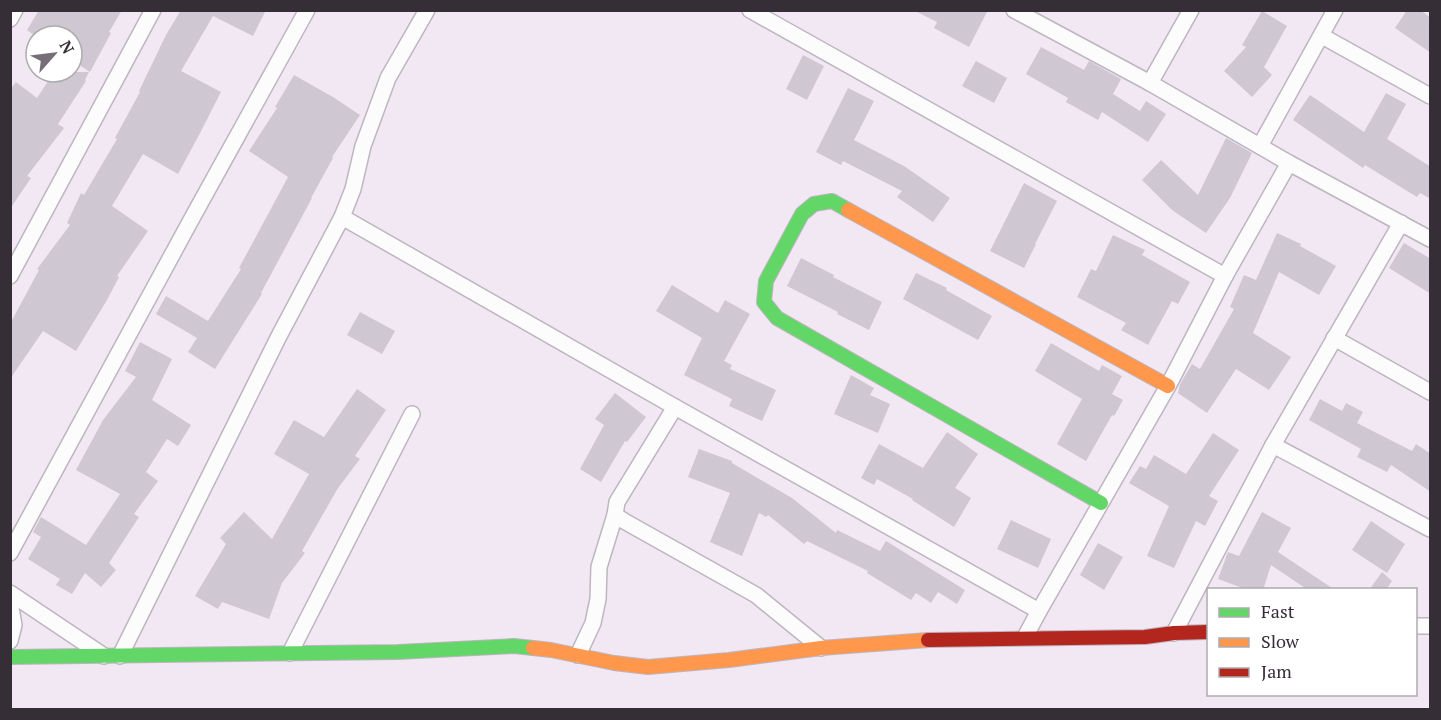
<svg xmlns="http://www.w3.org/2000/svg" width="1441" height="720" font-family="'PT Serif',serif">
	<style>
		.building { fill: #cfc7d1 }
		.lines { fill: none; stroke-linecap: round; stroke-linejoin: round }
		.street-casing { stroke: #bdb5bf; stroke-width: 18 }
		.fast-casing { stroke: #bdb5bf; stroke-width: 16 }
		.slow-casing { stroke: #bdb5bf; stroke-width: 16 }
		.jam-casing { stroke: #bdb5bf; stroke-width: 16 }
		.street { stroke: #fdfcfd; stroke-width: 15 }
		.fast { stroke: #63d668; stroke-width: 14 }
		.slow { stroke: #ff974d; stroke-width: 14 }
		.jam { stroke: #b3261e; stroke-width: 14 }
	</style>
	<rect width="100%" height="100%" fill="#f2e8f4"/>
	<g class="building">
		<path d="M39 10H122L109 32 111 33 90 72 72 60V36H35L27 30Z"/>
		<path d="M181 10H266L253 36 213 16 181 71 221 92 199 135 178 174 143 154 112 206 148 231 117 276 119 277 107 300 76 351 43 331 10 379V324L39 270 37 269 70 225 67 223 81 193 84 195 117 139 115 138 140 92 139 91 166 35Z"/>
		<path d="M913 10H988L969 47 934 28 937 22Z"/>
		<path d="M1407 10H1420L1431 18V53L1395 28Z"/>
		<path d="M1262 11 1287 26 1264 67 1272 75 1252 97 1224 71 1246 47 1242 45Z"/>
		<path d="M1041 47 1084 70 1089 61 1121 79 1113 94 1140 111 1146 101 1166 114 1148 142 1102 112 1098 120 1066 102 1068 98 1026 74Z"/>
		<path d="M803 55 824 66 807 100 786 89Z"/>
		<path d="M976 61 1007 78 994 103 962 86Z"/>
		<path d="M54 72H89L85 80 86 81 58 124 64 128 27 176 31 178 10 209V90L16 82 37 98Z"/>
		<path d="M294 75 333 97 360 115 332 157 333 158 311 198H312L261 293 262 294 215 369 188 352 197 338 156 314 166 296 208 321 241 269 239 268 288 177 249 151 277 108 275 107Z"/>
		<path d="M848 88 874 101 854 140 904 166 950 198 933 222 897 197 902 191 843 161 841 165 816 152Z"/>
		<path d="M1386 93 1406 104 1387 139 1431 167V199L1420 193 1417 197 1365 165 1363 168 1293 120 1310 95 1364 132Z"/>
		<path d="M1226 138 1252 153 1230 198 1206 233 1172 210 1142 180 1161 160 1198 195Z"/>
		<path d="M1024 183 1057 201 1035 244H1036L1024 268 990 251Z"/>
		<path d="M1277 233 1301 244 1300 246 1336 266 1319 295 1279 272 1253 333 1291 357 1269 390 1236 369 1207 413 1178 393 1180 384 1192 364 1200 369 1234 309 1230 307 1244 275 1256 280Z"/>
		<path d="M1113 235 1145 250 1142 255 1190 282 1178 304 1172 301 1148 345 1121 330 1126 323 1077 297 1091 269 1096 271Z"/>
		<path d="M1404 243 1431 259V294L1389 268Z"/>
		<path d="M801 258 834 275 833 277 882 302 869 330 837 314 838 312 787 286Z"/>
		<path d="M916 273 947 288 946 290 992 316 978 340 903 299Z"/>
		<path d="M672 285 718 313 725 300 750 314 724 361 732 365 730 369 776 390 762 421 729 406 732 399 684 375 702 338 656 311Z"/>
		<path d="M360 312 395 331 382 354 347 335Z"/>
		<path d="M140 342 172 359 152 400 191 425 178 446 167 439 146 472 158 481 134 514 139 517 109 563 116 570 101 587 85 573 72 594 56 585 60 579 28 559 41 537 33 532 41 517 86 545 120 494 76 470 103 420 136 377 125 371Z"/>
		<path d="M1051 343 1099 371 1102 365 1122 376 1112 394 1123 400 1114 416 1112 415 1086 461 1057 444 1082 399 1035 371Z"/>
		<path d="M851 375 874 388 870 395 890 404 878 433 834 414Z"/>
		<path d="M357 389 386 410 355 456 360 459 338 488 302 551 305 553 282 583 269 619 222 602 218 609 195 596 226 544 220 538 244 512 272 539 309 474 274 454 294 420 324 437Z"/>
		<path d="M615 393 646 417 627 442 625 441 601 482 580 469 604 425 595 419Z"/>
		<path d="M1320 399 1342 411 1346 403 1363 412 1357 423 1412 451 1416 444 1431 454V492L1391 465 1387 472 1357 457 1361 449 1309 420Z"/>
		<path d="M947 432 978 454 955 488 971 498 954 527 912 500 913 499 877 479 874 485 861 478 879 444 923 468Z"/>
		<path d="M1213 433 1239 450 1209 496 1218 501 1205 526 1196 521 1174 568 1147 556 1169 506 1129 483 1140 466 1146 469 1154 455 1186 474Z"/>
		<path d="M699 449 732 461V463L792 498 836 533 837 530 880 551 886 541 965 590 957 604 938 592 931 603 916 593 911 600 867 573 868 571 807 541 804 544 768 515 766 517 759 513 742 556 710 542 730 493 688 477Z"/>
		<path d="M1262 512 1291 528 1278 552 1335 590H1308L1271 565 1263 590H1248L1218 579 1228 552 1239 556Z"/>
		<path d="M1011 520 1051 539 1038 568 997 549Z"/>
		<path d="M1371 521 1405 544 1387 573 1352 550Z"/>
		<path d="M1098 543 1123 557 1104 590 1080 575Z"/>
		<path d="M1382 572 1392 581 1386 590H1369Z"/>
	</g>
	<g class="lines">
		<g class="street-casing">
			<g id="street">
				<path d="M750 10 1225 276"/>
				<path d="M1014 10 1150 83 1289 163 1430 239"/>
				<path d="M10 19 15 10"/>
				<path d="M1322 36 1430 96"/>
				<path d="M1150 83 1191 10"/>
				<path d="M1260 146 1335 10"/>
				<path d="M342 217 675 407 1039 611"/>
				<path d="M10 276 153 10"/>
				<path d="M1334 338 1430 392"/>
				<path d="M1273 445 1430 529"/>
				<path d="M615 515 624 521 756 595 821 648"/>
				<path d="M10 553 191 220 307 10"/>
				<path d="M10 593 104 656"/>
				<path d="M10 602 14 625 10 641"/>
				<path d="M1416 626H1430"/>
				<path d="M1174 633 1273 445 1401 223"/>
				<path d="M1025 637 1039 611 1168 386 1225 276 1289 163"/>
				<path d="M290 653 412 414"/>
				<path d="M578 655 593 623 598 599 599 567 615 515 617 502 675 407"/>
				<path d="M120 656 279 336 342 217 353 189 363 146 388 78 427 10"/>
			</g>
		</g>
		<g class="fast-casing">
			<g id="fast">
				<path d="M848 210 832 201 814 204 802 214 766 281 764 302 777 318 1101 503"/>
				<path d="M10 657 398 652 514 646 533 648"/>
			</g>
		</g>
		<g class="slow-casing">
			<g id="slow">
				<path d="M848 210 1168 386"/>
				<path d="M533 648 551 650 614 663 648 667 729 660 821 648 928 640"/>
			</g>
		</g>
		<g class="jam-casing">
			<path id="jam" d="M928 640 1145 637 1174 633 1208 632"/>
		</g>
		<use href="#street" class="street"/>
		<use href="#fast" class="fast"/>
		<use href="#slow" class="slow"/>
		<use href="#jam" class="jam"/>
	</g>
	<rect width="1441" height="720" fill="none" stroke="#352e36" stroke-width="24"/>
	<rect x="1207" y="588" width="210" height="108" fill="#ffffff" stroke="#aeabaf" stroke-width="1.5"/>
	<rect x="1219" y="608" width="30" height="9" fill="#63d668" stroke="#aeabaf" stroke-width="1.5"/>
	<text x="1261" y="618" font-size="18" fill="#352e36">Fast</text>
	<rect x="1219" y="638" width="30" height="9" fill="#ff974d" stroke="#aeabaf" stroke-width="1.5"/>
	<text x="1261" y="648" font-size="18" fill="#352e36">Slow</text>
	<rect x="1219" y="668" width="30" height="9" fill="#b3261e" stroke="#aeabaf" stroke-width="1.5"/>
	<text x="1261" y="678" font-size="18" fill="#352e36">Jam</text>
	<g transform="translate(54 54) rotate(62)"><circle r="28" fill="#ffffff" stroke="#aeabaf" stroke-width="1.5"/>
	<path d="M0-4.5L10 22L0 15L-10 22Z" fill="#776f78"/>
	<text y="-9" font-size="16" font-weight="bold" text-anchor="middle" fill="#352e36">N</text>
	</g>
</svg>
